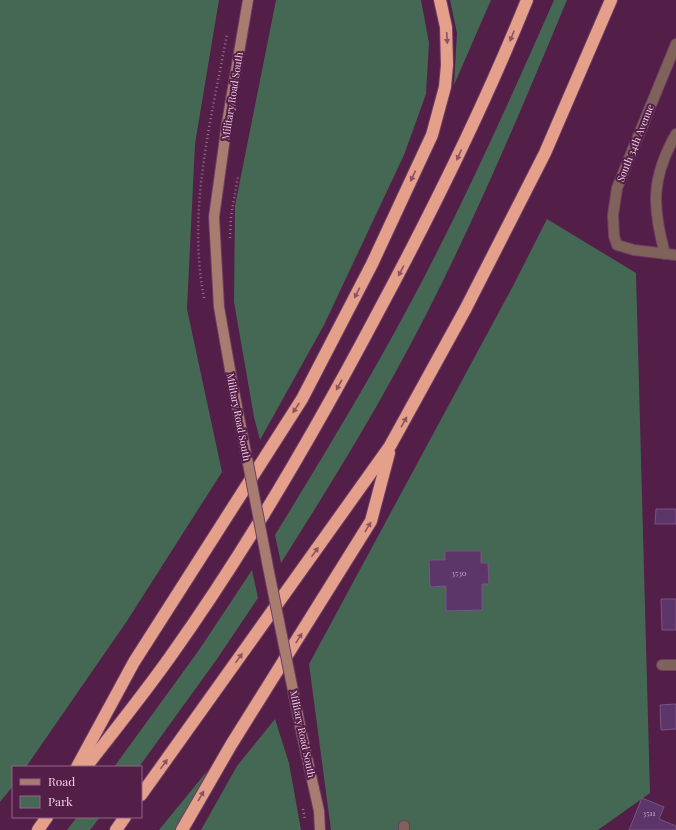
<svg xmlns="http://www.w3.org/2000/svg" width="676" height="830" font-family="'Playfair Display',serif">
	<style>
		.green { fill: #446853 }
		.building { fill: #5c3569; stroke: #7b5289 }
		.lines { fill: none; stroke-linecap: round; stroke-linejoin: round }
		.service-casing { stroke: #703e64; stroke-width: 12 }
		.minor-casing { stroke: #703e64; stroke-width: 12 }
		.secondary-casing { stroke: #703e64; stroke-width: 12 }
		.motorway-casing { stroke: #703e64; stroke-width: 14 }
		.path { stroke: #9d7191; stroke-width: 2.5; stroke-dasharray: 1 3; stroke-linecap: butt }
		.service { stroke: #7f635b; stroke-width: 10 }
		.minor { stroke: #7f635b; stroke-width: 10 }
		.secondary { stroke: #a87c6f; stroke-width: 10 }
		.motorway { stroke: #e4a08b; stroke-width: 12 }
		.secondary-bridge-casing { stroke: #703e64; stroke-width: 12; stroke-linecap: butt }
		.secondary-bridge { stroke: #a87c6f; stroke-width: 10 }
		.oneway { fill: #8d5262 }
		.labels { text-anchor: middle; stroke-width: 4; stroke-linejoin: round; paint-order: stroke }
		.number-label { font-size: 8px; fill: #cca9c8 }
		.street-label { font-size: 10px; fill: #f2d0e7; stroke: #531e47 }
	</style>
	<rect width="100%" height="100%" fill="#531e47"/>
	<g class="green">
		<path d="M0 0H219L195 144 187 309 222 472 127 621 26 767H13V786L0 802Z"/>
		<path d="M276 0H421L429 43 426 94 404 155 324 325 260 440 254 417 234 302 235 206Z"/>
		<path d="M450 0H491L454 85 457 33Z"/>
		<path d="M554 0H567C514 127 461 254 394 375 359 439 320 501 281 563L275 535C322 458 369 381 411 302 464 203 509 102 554 0Z"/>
		<path d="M547 219 636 273 650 793 598 830H331L309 664 513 286Z"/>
		<path d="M252 570 258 598 217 659 139 767H114L199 650Z"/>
		<path d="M275 719 289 763 301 830H201L237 766Z"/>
		<path d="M208 770 176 830H159Z"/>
		<path d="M77 817H100L90 830H67Z"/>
	</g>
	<g class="building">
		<path d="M656 509H676V524H655Z"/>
		<path d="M445 551H481V563H488L489 584H482V610L446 611V586L430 587 429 560H445Z"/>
		<path d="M661 599H676V630H662Z"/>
		<path d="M676 704V729L661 730 660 705Z"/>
		<path d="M642 798 664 807 659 819 676 826V830H629Z"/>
	</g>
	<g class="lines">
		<g class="service-casing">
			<path id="service" d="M404 826V830"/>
		</g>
		<g class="minor-casing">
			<g id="minor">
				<path d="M676 44 617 188 613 215 614 236 617 245 634 250 676 255"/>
				<path d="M665 254C652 206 651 178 676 134"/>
				<path d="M662 665H676"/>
			</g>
		</g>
		<g class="secondary-casing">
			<g id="secondary">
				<path d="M232 381 219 307 214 217 227 123 248 0"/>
				<path d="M302 735 319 811 320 830"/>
			</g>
		</g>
		<g class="motorway-casing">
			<g id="motorway">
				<path d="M77 767 134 662 302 399 372 264 432 135 445 87 447 65 446 27 440 0"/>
				<path d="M86 767C114 731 143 695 170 657 247 549 313 435 375 318 431 214 483 109 527 0"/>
				<path d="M141 795 390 446 466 308 545 153 611 0"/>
				<path d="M38 830 47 817"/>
				<path d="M116 830 125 817"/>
				<path d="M182 830 231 745 371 521 389 453"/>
			</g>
		</g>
		<g class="path">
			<path d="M230 238 231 217 238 176"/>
			<path d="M204 298C187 210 211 121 227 34"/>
			<path d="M303 809 305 820"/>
		</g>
		<use href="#service" class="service"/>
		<use href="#minor" class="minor"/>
		<use href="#secondary" class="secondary"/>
		<use href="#motorway" class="motorway"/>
		<g class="secondary-bridge-casing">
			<path id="secondary-bridge" d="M232 381 269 572 302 735"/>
		</g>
		<use href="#secondary-bridge" class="secondary-bridge"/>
	</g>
	<defs><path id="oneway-solid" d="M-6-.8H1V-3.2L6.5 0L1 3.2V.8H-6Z"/></defs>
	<g class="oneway">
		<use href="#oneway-solid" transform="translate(512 36) rotate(112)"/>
		<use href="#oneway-solid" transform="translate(447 38) rotate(87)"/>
		<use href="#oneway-solid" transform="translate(459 155) rotate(114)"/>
		<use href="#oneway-solid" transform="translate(413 176) rotate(115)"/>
		<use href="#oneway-solid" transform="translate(401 271) rotate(118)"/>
		<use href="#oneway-solid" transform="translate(357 293) rotate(117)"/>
		<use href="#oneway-solid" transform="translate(339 385) rotate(119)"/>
		<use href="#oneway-solid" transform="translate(296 408) rotate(123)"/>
		<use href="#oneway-solid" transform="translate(404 422) rotate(-61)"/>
		<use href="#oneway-solid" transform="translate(368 527) rotate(-58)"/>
		<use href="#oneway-solid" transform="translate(315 552) rotate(-54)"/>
		<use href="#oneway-solid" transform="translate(299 638) rotate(-58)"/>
		<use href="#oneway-solid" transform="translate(239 658) rotate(-54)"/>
		<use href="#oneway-solid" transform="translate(164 764) rotate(-54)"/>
		<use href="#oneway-solid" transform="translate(201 796) rotate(-60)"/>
	</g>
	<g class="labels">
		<g class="number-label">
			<text x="459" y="576">3530</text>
			<text x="649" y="816">3511</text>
		</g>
		<g class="street-label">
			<text transform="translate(232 96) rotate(-81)" y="4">Military Road South</text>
			<text transform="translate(635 143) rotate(-68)" y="4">South 34th Avenue</text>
			<text transform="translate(239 417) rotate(79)" y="4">Military Road South</text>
			<text transform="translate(303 734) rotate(78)" y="4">Military Road South</text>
		</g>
	</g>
	<rect x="12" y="766" width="130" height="52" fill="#531e47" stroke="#936587"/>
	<rect x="20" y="779" width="20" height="6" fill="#a87c6f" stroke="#936587"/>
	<text x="48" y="786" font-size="12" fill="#f2d0e7">Road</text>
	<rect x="20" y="796" width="20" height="12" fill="#446853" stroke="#936587"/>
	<text x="48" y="806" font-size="12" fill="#f2d0e7">Park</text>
</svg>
